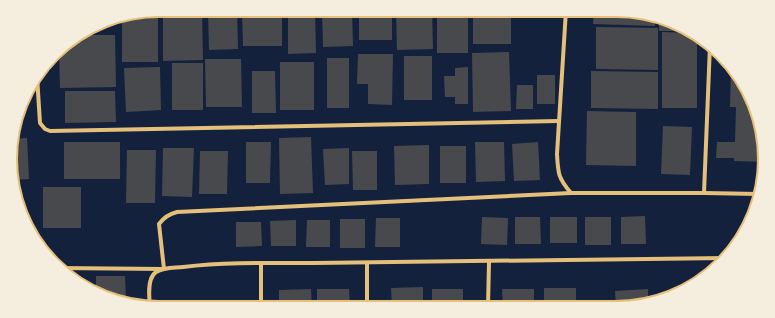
<svg xmlns="http://www.w3.org/2000/svg" width="775" height="318" font-family="'Sofia Sans Condensed',sans-serif">
	<style>
		.building { fill: #48494c }
		.lines { fill: none; stroke-linecap: round; stroke-linejoin: round }
		.minor { stroke: #e5c07b; stroke-width: 4 }
		.rim { fill: none; stroke: #e5c07b; stroke-width: 2 }
	</style>
	<rect width="100%" height="100%" fill="#14213d"/>
	<g class="building">
		<path d="M158 10V62H122V16Z"/>
		<path d="M163 10H202L203 60 163 61Z"/>
		<path d="M208 10H237L238 49 209 50Z"/>
		<path d="M288 10H315L316 53 288 54Z"/>
		<path d="M322 10H352L353 46 323 47Z"/>
		<rect x="359" y="10" width="33" height="30"/>
		<path d="M396 10H432L433 49 397 50Z"/>
		<rect x="437" y="10" width="31" height="43"/>
		<rect x="473" y="10" width="38" height="34"/>
		<path d="M594 10H616L655 16V26L593 24Z"/>
		<path d="M282 11V46H243L242 12Z"/>
		<path d="M659 17 664 18 687 31H659Z"/>
		<path d="M596 27 658 28V70L596 69Z"/>
		<path d="M662 32 689 33 697 37V108H662Z"/>
		<path d="M81 35H115L116 87 60 88 59 49Z"/>
		<path d="M509 52 511 111 473 112 472 53Z"/>
		<path d="M358 54H393L392 105 368 104V84H357Z"/>
		<rect x="404" y="56" width="28" height="44"/>
		<rect x="327" y="58" width="22" height="50"/>
		<path d="M205 59H241L242 107H206Z"/>
		<rect x="280" y="62" width="34" height="48"/>
		<rect x="172" y="63" width="31" height="47"/>
		<path d="M160 67 161 110 126 112 124 68Z"/>
		<path d="M468 67V104H455V97H445L444 76H455V68Z"/>
		<path d="M731 69 750 93 765 149 763 162 734 161V158H716L717 142H735L736 107H730Z"/>
		<path d="M252 71H275L276 113H252Z"/>
		<path d="M591 71 658 72V109L591 108Z"/>
		<rect x="537" y="75" width="18" height="29"/>
		<path d="M517 85H533V109H516Z"/>
		<path d="M65 91H115L116 122 65 123Z"/>
		<path d="M587 111 636 112V166L586 165Z"/>
		<path d="M663 126 692 127 690 175 661 174Z"/>
		<path d="M311 137 313 193 280 194 279 138Z"/>
		<path d="M27 138 29 179 13 180 11 139Z"/>
		<rect x="64" y="142" width="56" height="37"/>
		<path d="M246 142H271L270 183H246Z"/>
		<path d="M475 142H504L505 181 476 182Z"/>
		<path d="M538 142 540 180 514 181 512 144Z"/>
		<path d="M429 145V184L395 185 394 146Z"/>
		<rect x="440" y="146" width="26" height="37"/>
		<path d="M163 148H194L192 197 162 196Z"/>
		<path d="M349 148V184L325 185 323 149Z"/>
		<path d="M127 150H156L155 203H126Z"/>
		<path d="M200 151H228L227 194H199Z"/>
		<path d="M352 151H377V190H353Z"/>
		<rect x="43" y="187" width="38" height="41"/>
		<path d="M645 216 646 244H621V217Z"/>
		<path d="M482 217 508 218 507 245 481 244Z"/>
		<path d="M515 217H540L541 244H515Z"/>
		<rect x="550" y="217" width="27" height="26"/>
		<rect x="585" y="217" width="26" height="28"/>
		<path d="M376 218H400V247H375Z"/>
		<rect x="340" y="219" width="25" height="29"/>
		<path d="M296 220V246H271L270 221Z"/>
		<path d="M307 220H330V247H306Z"/>
		<path d="M236 222H261L262 246 236 247Z"/>
		<path d="M96 276H125L126 300H111L96 292Z"/>
		<path d="M423 287V307H392L391 288Z"/>
		<rect x="544" y="288" width="32" height="19"/>
		<path d="M311 289 312 308H279V290Z"/>
		<path d="M317 289H349L350 307 317 308Z"/>
		<rect x="432" y="289" width="31" height="18"/>
		<path d="M502 289H534V307H503Z"/>
		<path d="M648 289V303L636 307H616L615 291Z"/>
	</g>
	<g class="lines">
		<g class="minor">
			<path d="M566 10 557 154C558 173 558 178 571 193H704L710 45"/>
			<path d="M37 76 40 123 45 129 50 131 559 121"/>
			<path d="M704 193 759 194"/>
			<path d="M367 263V307"/>
			<path d="M59 268 164 269 159 224C164 217 169 214 177 212L571 193"/>
			<path d="M150 306C149 297 147 278 156 272 164 267 174 268 183 267 226 262 271 263 314 263 451 262 588 260 726 258"/>
			<path d="M488 307 489 262"/>
			<path d="M261 308V263"/>
		</g>
	</g>
	<path d="M0 0H775V318H0ZM159 17H616A142 142 0 0 1 758 159V159A142 142 0 0 1 616 301H159A142 142 0 0 1 17 159V159A142 142 0 0 1 159 17Z" fill="#f5edde" fill-rule="evenodd"/>
	<path class="rim" d="M159 17H616A142 142 0 0 1 758 159V159A142 142 0 0 1 616 301H159A142 142 0 0 1 17 159V159A142 142 0 0 1 159 17Z"/>
</svg>
